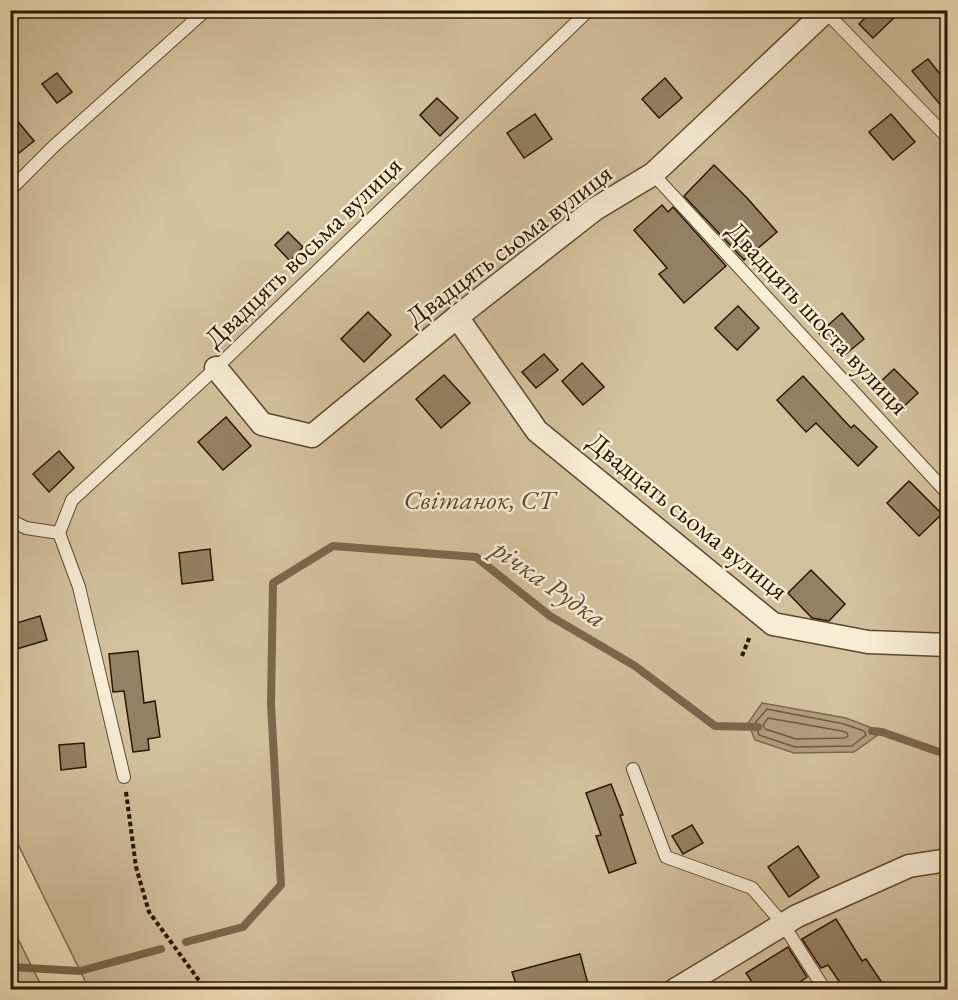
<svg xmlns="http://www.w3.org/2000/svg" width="958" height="1000" font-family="'EB Garamond',serif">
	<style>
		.green { fill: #d3c19e; stroke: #7e6b50; stroke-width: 1.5 }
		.water { fill: #b19e7e; stroke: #7b674c; stroke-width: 1.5 }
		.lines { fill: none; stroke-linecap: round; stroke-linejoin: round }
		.shore { stroke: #6e5a40; stroke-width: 1.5 }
		.stream { stroke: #7b674c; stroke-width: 8 }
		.building { fill: #948163; stroke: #2a1501; stroke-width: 1.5 }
		.service-casing { stroke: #5d4930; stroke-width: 14 }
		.minor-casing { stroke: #5d4930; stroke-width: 25 }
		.path { stroke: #2a1501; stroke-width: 4; stroke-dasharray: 4.5 3; stroke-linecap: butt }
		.service { stroke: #f9edd5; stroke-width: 12 }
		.minor { stroke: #f9edd5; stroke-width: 22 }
		.labels { text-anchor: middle; stroke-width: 5; stroke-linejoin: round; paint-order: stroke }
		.street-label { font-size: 27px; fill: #2a1501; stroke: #f9edd5 }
		.park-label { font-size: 27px; font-style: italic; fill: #5d4930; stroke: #f9edd5 }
		.water-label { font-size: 28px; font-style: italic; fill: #604c33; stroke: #f9edd5 }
	</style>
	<rect width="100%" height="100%" fill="#f6e4be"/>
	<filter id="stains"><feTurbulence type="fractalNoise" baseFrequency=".00333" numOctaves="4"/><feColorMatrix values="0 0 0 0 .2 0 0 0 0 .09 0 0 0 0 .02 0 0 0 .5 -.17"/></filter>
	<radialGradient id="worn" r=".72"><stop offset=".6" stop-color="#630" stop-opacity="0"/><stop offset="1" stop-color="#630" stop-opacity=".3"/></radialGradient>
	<g class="green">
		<path d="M11 11H947V989H89L11 830Z"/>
		<path d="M10 925H11L43 989H11Z"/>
	</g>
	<path class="water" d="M762 703 846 718 882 732 854 752 794 753 755 740 748 723Z"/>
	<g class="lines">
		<g class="shore">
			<path d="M767 709 844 724 864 731 866 735 852 746 795 747 759 735 755 723Z"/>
			<path d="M768 718 842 731 847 733 848 736 845 738 796 739 765 729 763 725Z"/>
		</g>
		<g class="stream">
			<path d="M872 731 882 732 948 755"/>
			<path d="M186 942 243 927 281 885 271 704 273 583 333 546 476 557 550 616 635 666 715 726 758 727"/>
			<path d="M10 967 80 971 161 949"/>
		</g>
	</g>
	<g class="building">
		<path d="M873 10H902L873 38 859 24Z"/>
		<path d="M928 59 948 84V114L912 71Z"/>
		<path d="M57 73 72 92 57 103 42 84Z"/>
		<path d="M665 78 682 98 659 118 642 99Z"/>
		<path d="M437 98 458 118 440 136 420 115Z"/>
		<path d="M10 112 34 141 19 153 10 142Z"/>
		<path d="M535 114 552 139 524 158 507 133Z"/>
		<path d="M891 114 915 142 893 160 869 132Z"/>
		<path d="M714 165 748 199 777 232 744 260 684 196Z"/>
		<path d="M662 205 668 212 673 207 726 266 684 303 659 274 667 268 634 230Z"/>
		<path d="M288 232 303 247 290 261 275 245Z"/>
		<path d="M738 306 759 328 737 350 715 328Z"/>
		<path d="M368 312 391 335 364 362 341 339Z"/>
		<path d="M842 313 864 339 841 358 819 333Z"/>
		<path d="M544 354 558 370 536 388 522 372Z"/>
		<path d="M582 363 604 387 583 405 562 381Z"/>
		<path d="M894 369 918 393 900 410 876 386Z"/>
		<path d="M444 375 470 403 441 428 416 399Z"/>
		<path d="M803 376 851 428 854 425 877 447 858 466 816 423 806 432 777 400Z"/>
		<path d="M226 417 251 446 223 470 198 442Z"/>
		<path d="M59 451 74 468 49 492 33 474Z"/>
		<path d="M909 481 942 514 919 536 887 503Z"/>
		<path d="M210 549 213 580 182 584 179 553Z"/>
		<path d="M811 570 845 604 829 621 812 618 788 593Z"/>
		<path d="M40 616 47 640 10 651V625Z"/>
		<path d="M138 651 144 703 155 701 160 737 148 739 149 750 133 752 124 691 113 692 109 654Z"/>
		<path d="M84 743 86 767 61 770 59 745Z"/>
		<path d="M611 784 623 815H620L636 863 609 873 596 836 601 835 586 793Z"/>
		<path d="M692 825 703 843 683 854 672 836Z"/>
		<path d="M798 846 819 877 789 897 768 867Z"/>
		<path d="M836 919 862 961 866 959 887 990H845L828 965 821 968 802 939Z"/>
		<path d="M788 947 807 977 789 990H757L746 973Z"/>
		<path d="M580 954 588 984 560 990H518L512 972Z"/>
	</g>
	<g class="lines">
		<g class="service-casing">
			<g id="service">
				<path d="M826 12 948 138"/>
				<path d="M653 174 948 494"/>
				<path d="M10 190 54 146 206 10"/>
				<path d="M10 520 26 528 59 533 79 587 124 777"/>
				<path d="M59 533 72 500 216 368 589 10"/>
				<path d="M633 769 666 857 752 888 783 924 825 990"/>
			</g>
		</g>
		<g class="minor-casing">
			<g id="minor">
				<path d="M457 317 537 431 773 624 868 642 948 645"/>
				<path d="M216 368 262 424 312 436 457 317 595 209 653 174 827 10"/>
				<path d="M675 990 797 916 909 866 948 860"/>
			</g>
		</g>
		<g class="path">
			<path d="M742 656 750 636"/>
			<path d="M126 792 136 867 149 912 206 990"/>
		</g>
		<use href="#service" class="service"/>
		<use href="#minor" class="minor"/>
	</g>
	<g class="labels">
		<g class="street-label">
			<text transform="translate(509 245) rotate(-37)" y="9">Двадцять сьома вулиця</text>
			<text transform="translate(303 252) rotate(-44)" y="9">Двадцять восьма вулиця</text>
			<text transform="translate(818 318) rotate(47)" y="9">Двадцять шоста вулиця</text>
			<text transform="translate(688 516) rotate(39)" y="9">Двадцать сьома вулиця</text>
		</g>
		<g class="park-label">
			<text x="479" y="509">Світанок, СТ</text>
		</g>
		<g class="water-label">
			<text transform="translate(550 583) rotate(35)" y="10">річка Рудка</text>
		</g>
	</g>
	<rect width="958" height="1000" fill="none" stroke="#f6e4be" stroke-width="36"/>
	<rect x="12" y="12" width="934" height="976" fill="none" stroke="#2a1501" stroke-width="3"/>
	<rect x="18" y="18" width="922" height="964" fill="none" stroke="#2a1501" stroke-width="1.5"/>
	<rect width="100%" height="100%" filter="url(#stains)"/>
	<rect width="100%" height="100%" fill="url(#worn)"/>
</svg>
